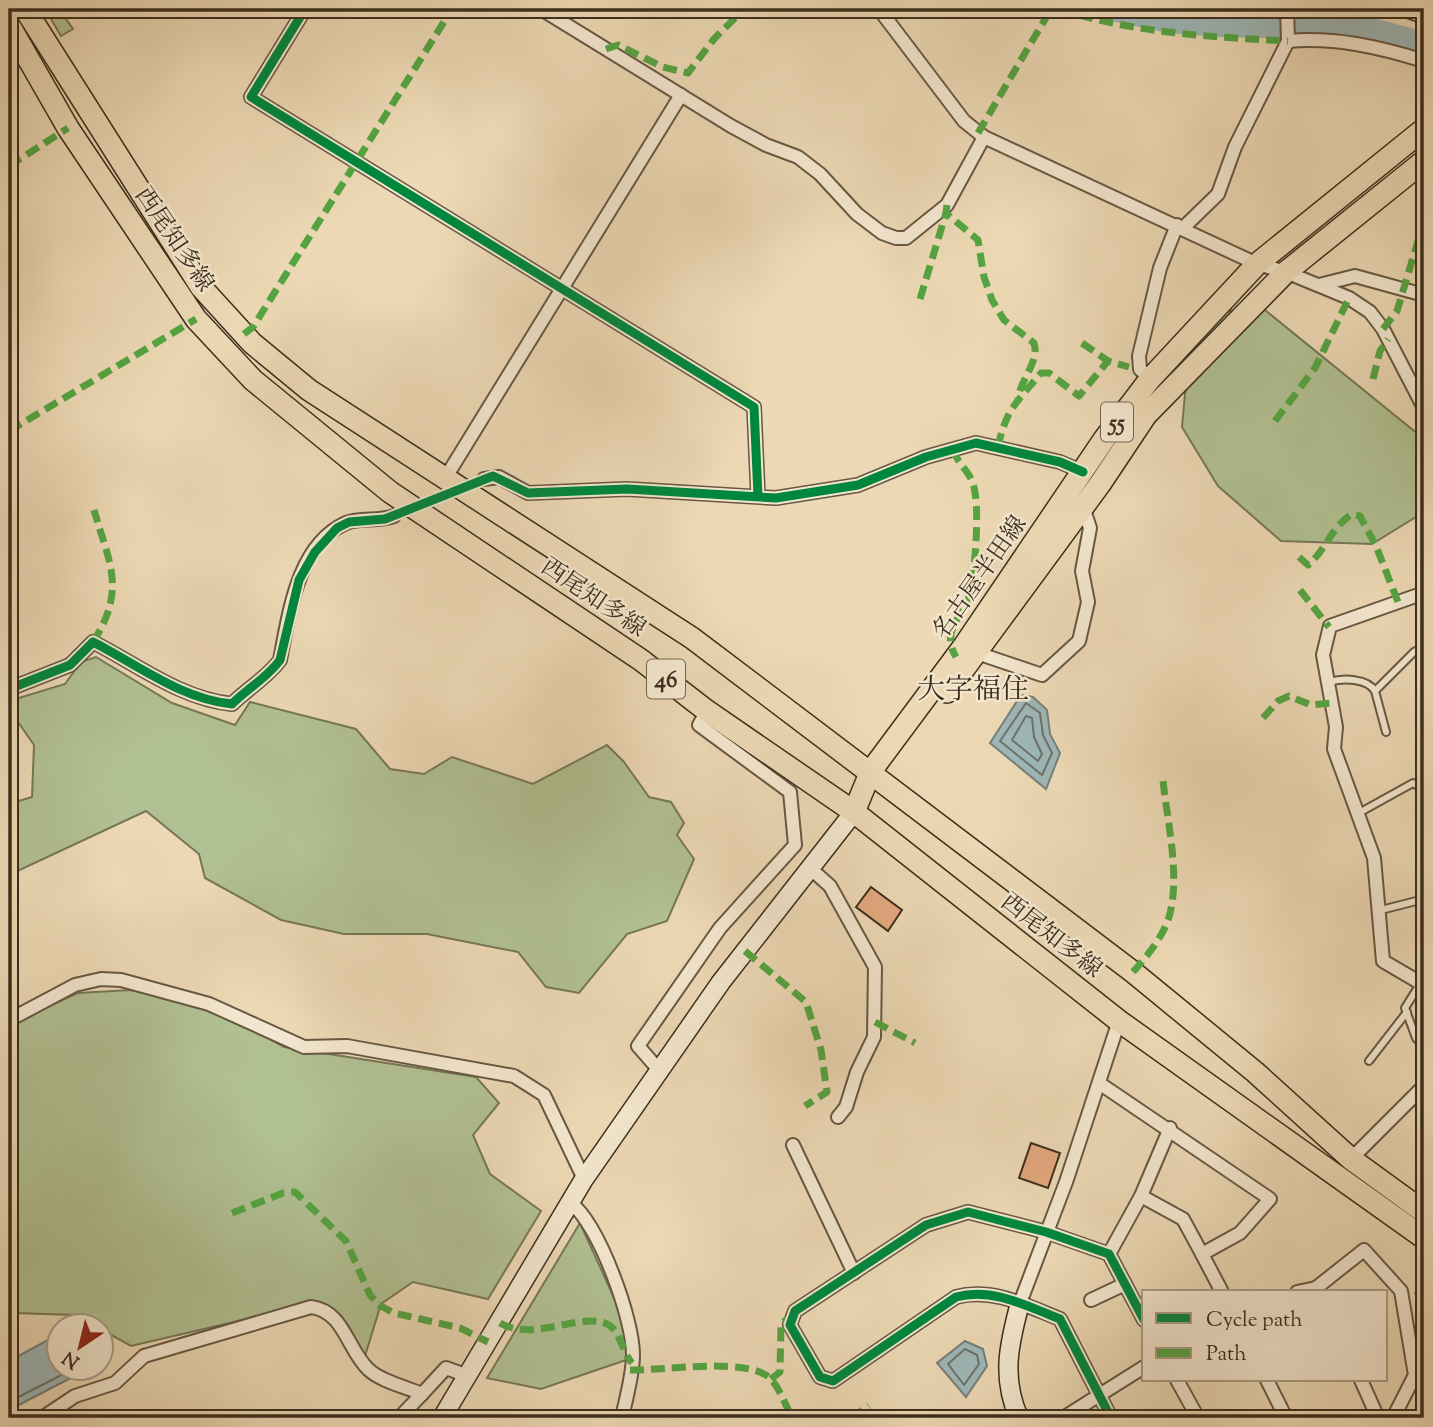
<svg xmlns="http://www.w3.org/2000/svg" width="1433" height="1427" font-family="'Sorts Mill Goudy','Noto Serif JP',serif">
	<style>
		.green { fill: #b1c092; stroke: #767758; stroke-width: 2 }
		.water { fill: #9eb7b8; stroke: #76807a; stroke-width: 2 }
		.lines { fill: none; stroke-linecap: round; stroke-linejoin: round }
		.shore { stroke: #6c726a; stroke-width: 2 }
		.river { stroke: #9eb7b8; stroke-width: 26 }
		.building { fill: #e3a77e; stroke: #3b2e1d; stroke-width: 2 }
		.street-tunnel { stroke: #c9b696; stroke-width: 12; stroke-dasharray: 12 6; stroke-linecap: butt }
		.lane-casing { stroke: #675843; stroke-width: 10 }
		.street-casing { stroke: #675843; stroke-width: 16 }
		.secondary-casing { stroke: #3b2e1d; stroke-width: 21 }
		.primary-casing { stroke: #3b2e1d; stroke-width: 24 }
		.path { stroke: #3b2e1d; stroke-width: 2.5; stroke-dasharray: 2 3.5; stroke-linecap: butt }
		.lane { stroke: #f3e6ce; stroke-width: 6 }
		.street { stroke: #f3e6ce; stroke-width: 12 }
		.secondary { stroke: #f3e6ce; stroke-width: 18 }
		.primary { stroke: #ecd8b4; stroke-width: 21 }
		.quiet { stroke: #54a441; stroke-width: 7; stroke-dasharray: 14 7; stroke-linecap: butt }
		.cycleway-casing { stroke: #f3e6ce; stroke-width: 13 }
		.cycleway { stroke: #00873e; stroke-width: 9 }
		.labels { text-anchor: middle; stroke-width: 5; stroke-linejoin: round; paint-order: stroke }
		.shield { fill: #f3e6ce; stroke: #726552; stroke-width: 2 }
		.shield-label { font-size: 23px; font-weight: bold; fill: #3b2e1d }
		.street-label { font-size: 24px; fill: #3b2e1d; stroke: #f3e6ce }
		.quarter-label { font-size: 28px; fill: #3b2e1d; stroke: #f3e6ce }
	</style>
	<rect width="100%" height="100%" fill="#ecd8b4"/>
	<filter id="stains"><feTurbulence type="fractalNoise" baseFrequency=".00286" numOctaves="4"/><feColorMatrix values="0 0 0 0 .2 0 0 0 0 .09 0 0 0 0 .02 0 0 0 .5 -.17"/></filter>
	<radialGradient id="worn" r=".72"><stop offset=".6" stop-color="#630" stop-opacity="0"/><stop offset="1" stop-color="#630" stop-opacity=".3"/></radialGradient>
	<g class="green">
		<path d="M45 9H59L73 29 61 36Z"/>
		<path d="M1255 302 1424 439V512L1372 544 1281 541 1218 486 1182 427 1189 350 1222 314Z"/>
		<path d="M96 657 172 703 235 725 250 702 356 729 390 769 424 774 452 757 533 784 607 745 624 762 649 797 671 802 684 823 677 835 694 859 667 921 627 934 579 993 546 987 518 952 427 934H344L281 920 205 878 199 854 146 811 9 875V804L32 797 34 745 9 709V701L65 684 81 662Z"/>
		<path d="M131 990 205 1008 245 1025 284 1047 476 1077 499 1103 473 1135 490 1174 541 1211 488 1299 413 1282 381 1304 365 1356 340 1316 320 1302 131 1346 102 1330V1326L94 1325 75 1315 14 1313 9 1319V1024L78 993Z"/>
		<path d="M580 1223 625 1322 629 1359 541 1389 487 1378Z"/>
	</g>
	<g class="water">
		<path d="M1021 695 1033 697 1047 710 1050 734 1060 753 1046 789 990 743Z"/>
		<path d="M59 1334 60 1368H90L9 1410V1361Z"/>
		<path d="M965 1341 983 1349 987 1366 966 1397 937 1363Z"/>
	</g>
	<g class="lines">
		<g class="shore">
			<path d="M1026 703 1040 713 1043 735 1052 753 1042 775 1000 741Z"/>
			<path d="M1026 716 1032 718 1034 737 1042 754 1038 761 1012 740Z"/>
			<path d="M965 1349 977 1355 979 1364 964 1385 948 1364Z"/>
			<path d="M9 1402 75 1368"/>
		</g>
		<path class="river" d="M1117 9 1169 20 1217 24 1357 27 1424 45"/>
	</g>
	<g class="building">
		<path d="M871 887 902 910 888 931 856 907Z"/>
		<path d="M1031 1143 1060 1153 1048 1188 1019 1178Z"/>
	</g>
	<g class="lines">
		<path class="street-tunnel" d="M394 516 484 479"/>
		<g class="lane-casing">
			<g id="lane">
				<path d="M1329 682C1343 678 1367 678 1375 691"/>
				<path d="M1386 732 1375 691 1414 652 1424 647"/>
				<path d="M1357 814 1413 783 1424 790"/>
				<path d="M1381 910 1424 899"/>
				<path d="M1420 984 1405 1008 1416 1038 1424 1047"/>
				<path d="M1369 1061 1407 1012"/>
			</g>
		</g>
		<g class="street-casing">
			<g id="street">
				<path d="M305 9 251 97 754 407 758 496"/>
				<path d="M541 9 731 126 766 145 798 157 820 174 857 214 882 233 896 238H906L947 205 984 137"/>
				<path d="M879 9 964 121 984 137 1257 264 1286 272 1349 298 1370 312 1383 329 1424 408"/>
				<path d="M1288 41C1335 37 1380 47 1424 61"/>
				<path d="M1183 228 1218 194 1235 147 1288 41 1287 9"/>
				<path d="M1319 285 1355 276 1424 295"/>
				<path d="M1150 379 1140 369 1139 356 1160 268 1177 225"/>
				<path d="M446 477 681 95"/>
				<path d="M484 479 499 477 528 493 627 489 776 498 858 485 926 457 976 443 1060 462 1083 472"/>
				<path d="M1424 593 1330 626 1323 655 1336 727 1334 749 1374 858 1383 961 1424 985"/>
				<path d="M977 653 1042 675 1079 641 1088 602 1082 571 1090 528 1083 507"/>
				<path d="M9 689 70 665 93 642C138 665 181 699 232 704 247 689 268 677 280 660 289 614 297 545 346 523 361 517 378 522 394 516"/>
				<path d="M811 869 830 886 875 967 874 1037 857 1072 846 1107 838 1117"/>
				<path d="M9 1020 75 985 101 979 121 980 209 1004 304 1047 347 1046 514 1076 544 1095 584 1179"/>
				<path d="M659 1070 638 1046 720 928 795 845 790 792 699 725 707 711"/>
				<path d="M1099 1083 1270 1199 1240 1233 1202 1254 1222 1292"/>
				<path d="M793 1145 854 1273"/>
				<path d="M1351 1159 1424 1086"/>
				<path d="M1141 1196 1183 1219 1202 1254"/>
				<path d="M571 1203C599 1225 633 1318 633 1355 633 1375 626 1398 622 1418"/>
				<path d="M1109 1254 1141 1196 1170 1128"/>
				<path d="M1316 1288 1364 1250 1401 1291 1415 1375 1393 1418"/>
				<path d="M1297 1292 1316 1288 1318 1292"/>
				<path d="M1091 1300 1125 1284"/>
				<path d="M1020 1303 1066 1182 1119 1021"/>
				<path d="M1177 1380 1198 1418"/>
				<path d="M1267 1380 1286 1418"/>
				<path d="M1361 1380 1378 1418"/>
				<path d="M42 1418 75 1396 115 1383 144 1356 311 1307C344 1311 347 1349 368 1369 380 1381 406 1387 422 1394L446 1368 468 1376"/>
				<path d="M399 1418 422 1394"/>
				<path d="M1063 1418 1144 1367"/>
				<path d="M1111 1418 1060 1319C1027 1306 992 1287 956 1297L833 1381 820 1377 790 1325 795 1311 926 1225 968 1212 1046 1232 1109 1254 1144 1320"/>
			</g>
		</g>
		<g class="secondary-casing">
			<g id="secondary">
				<path d="M1410 9 1424 14"/>
				<path d="M442 1418 584 1179 721 982 854 812"/>
				<path d="M1019 1418C1001 1377 1009 1344 1020 1303"/>
			</g>
		</g>
		<g class="primary-casing">
			<g id="primary">
				<path d="M25 9 201 287 252 343 309 390 692 638 1133 972 1255 1072 1351 1159 1424 1212"/>
				<path d="M9 25 68 128 196 319 253 380 390 492 641 660 707 711 854 812 1119 1021 1424 1238"/>
				<path d="M947 692 1100 484 1146 415 1286 272 1424 161"/>
				<path d="M854 812 871 771 964 646 1105 438 1150 379 1257 264 1424 129"/>
			</g>
		</g>
		<path class="path" d="M1415 1294 1424 1283"/>
		<use href="#lane" class="lane"/>
		<use href="#street" class="street"/>
		<use href="#secondary" class="secondary"/>
		<use href="#primary" class="primary"/>
		<g class="quiet">
			<path d="M1059 9C1133 33 1211 37 1288 41"/>
			<path d="M606 49 618 45 663 67 688 73 714 39 744 9"/>
			<path d="M978 133 1051 9"/>
			<path d="M1420 165 1424 173"/>
			<path d="M9 166 68 128"/>
			<path d="M947 205 946 213 978 240 984 277 992 300 1004 320 1034 343C1040 362 1019 381 1018 400"/>
			<path d="M920 299 946 213"/>
			<path d="M1383 329 1397 311 1424 221"/>
			<path d="M244 334 253 327 452 9"/>
			<path d="M1082 343 1108 361 1129 367"/>
			<path d="M1373 379 1380 351 1388 339"/>
			<path d="M1275 421 1315 368 1349 298"/>
			<path d="M9 431 196 319"/>
			<path d="M998 447C1006 409 1017 402 1041 373H1049L1079 396 1108 361"/>
			<path d="M953 449C957 463 967 469 972 481 981 501 975 566 971 589 966 616 939 629 956 657"/>
			<path d="M1299 557 1308 565C1326 550 1331 527 1352 514L1360 516 1376 546 1398 602"/>
			<path d="M1300 590 1329 627"/>
			<path d="M93 642C127 589 109 563 94 510"/>
			<path d="M1263 718 1278 701 1289 696 1311 705 1331 703"/>
			<path d="M1422 789 1424 803"/>
			<path d="M745 951 806 1002 821 1050 827 1092 805 1106"/>
			<path d="M1133 972C1147 956 1163 937 1169 917 1181 875 1167 822 1163 780"/>
			<path d="M875 1022 915 1043"/>
			<path d="M232 1213 283 1193 295 1192 346 1241 370 1295 379 1305 394 1313 460 1328 488 1342"/>
			<path d="M500 1323C534 1343 584 1310 609 1325 620 1332 623 1353 632 1363"/>
			<path d="M630 1370C661 1371 749 1356 771 1379 780 1389 786 1406 792 1418"/>
			<path d="M771 1379 780 1372 781 1322 789 1320"/>
			<path d="M851 1418 869 1406"/>
		</g>
		<g class="cycleway-casing">
			<g id="cycleway">
				<path d="M305 9 251 97 754 407 758 496"/>
				<path d="M9 689 70 665 93 642C138 665 181 699 232 704 247 689 268 677 280 660L299 580 315 552 337 528 349 522 385 519 493 476 528 493 627 489 776 498 858 485 926 457 976 443 1060 462 1083 472"/>
				<path d="M1111 1418 1060 1319C1027 1306 992 1287 956 1297L833 1381 820 1377 790 1325 795 1311 926 1225 968 1212 1046 1232 1109 1254 1144 1320"/>
			</g>
		</g>
		<use href="#cycleway" class="cycleway"/>
	</g>
	<g class="labels">
		<g class="shield">
			<rect x="1101" y="402.5" width="32" height="39" rx="5"/>
			<rect x="647" y="659.5" width="38" height="39" rx="5"/>
		</g>
		<g class="shield-label">
			<text x="1117" y="430">55</text>
			<text x="666" y="687">46</text>
		</g>
		<g class="street-label">
			<text transform="translate(175 239) rotate(56)" y="8">西尾知多線</text>
			<text transform="translate(979 577) rotate(-55)" y="8">名古屋半田線</text>
			<text transform="translate(594 597) rotate(34)" y="8">西尾知多線</text>
			<text transform="translate(1052 935) rotate(38)" y="8">西尾知多線</text>
		</g>
		<g class="quarter-label">
			<text x="973" y="698">大字福住</text>
		</g>
	</g>
	<rect width="1433" height="1427" fill="none" stroke="#ecd8b4" stroke-width="35"/>
	<rect x="10" y="10" width="1412" height="1406" fill="none" stroke="#3b2e1d" stroke-width="3.5"/>
	<rect x="18" y="18" width="1398" height="1392" fill="none" stroke="#3b2e1d" stroke-width="2"/>
	<rect x="1142" y="1290" width="245" height="91" fill="#f3e6ce" stroke="#a99c87" stroke-width="2"/>
	<rect x="1156" y="1313" width="35" height="10" fill="#00873e" stroke="#a99c87" stroke-width="2"/>
	<text x="1206" y="1326" font-size="21" fill="#3b2e1d">Cycle path</text>
	<rect x="1156" y="1348" width="35" height="10" fill="#54a441" stroke="#a99c87" stroke-width="2"/>
	<text x="1206" y="1360" font-size="21" fill="#3b2e1d">Path</text>
	<g transform="translate(80 1347) rotate(215)"><circle r="33" fill="#f3e6ce" stroke="#a99c87" stroke-width="2"/>
	<path d="M0-5L12 26L0 18L-12 26Z" fill="#8f2418"/>
	<text y="-10" font-size="19" font-weight="bold" text-anchor="middle" fill="#3b2e1d">N</text>
	</g>
	<rect width="100%" height="100%" filter="url(#stains)"/>
	<rect width="100%" height="100%" fill="url(#worn)"/>
</svg>
